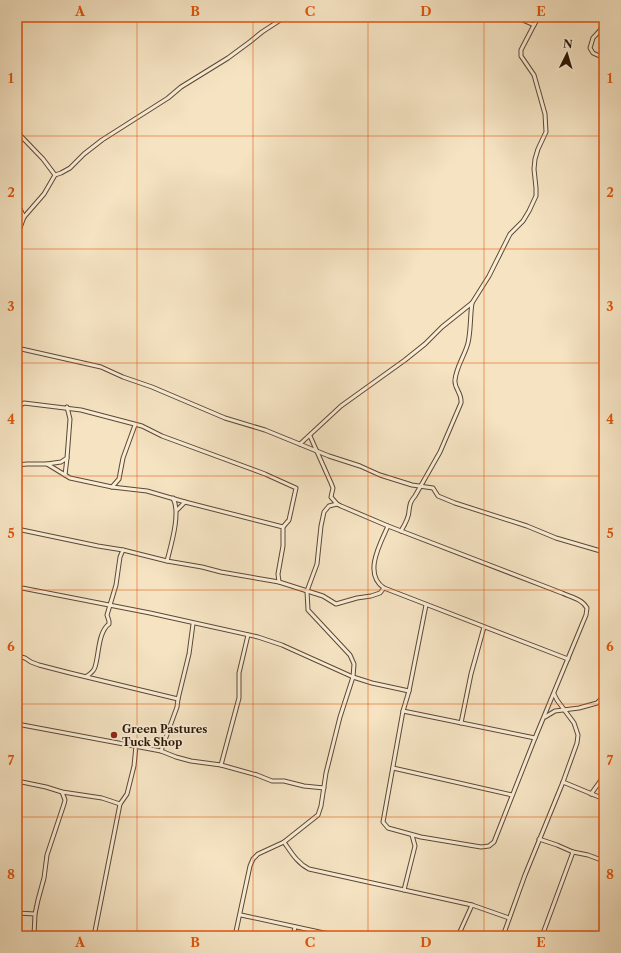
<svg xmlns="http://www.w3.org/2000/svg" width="621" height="953" font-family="'Libre Caslon Text',serif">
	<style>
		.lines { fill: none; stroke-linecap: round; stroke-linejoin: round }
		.minor-casing { stroke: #5e4833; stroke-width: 5 }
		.minor { stroke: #f8edd7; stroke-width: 3 }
		.grid { fill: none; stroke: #df560c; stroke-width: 1; stroke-opacity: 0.55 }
		.poi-dot { fill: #8f2418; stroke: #f8edd7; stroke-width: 1.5 }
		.labels { text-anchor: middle; stroke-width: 3.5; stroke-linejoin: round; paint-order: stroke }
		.poi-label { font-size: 11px; font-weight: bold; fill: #2b1403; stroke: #f8edd7; text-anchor: start }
		.neatline { fill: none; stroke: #df560c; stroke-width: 1.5 }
		.grid-label { font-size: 13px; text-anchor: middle; font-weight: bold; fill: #df560c }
	</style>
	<rect width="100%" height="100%" fill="#f5e3c2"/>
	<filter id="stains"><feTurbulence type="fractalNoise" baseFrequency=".005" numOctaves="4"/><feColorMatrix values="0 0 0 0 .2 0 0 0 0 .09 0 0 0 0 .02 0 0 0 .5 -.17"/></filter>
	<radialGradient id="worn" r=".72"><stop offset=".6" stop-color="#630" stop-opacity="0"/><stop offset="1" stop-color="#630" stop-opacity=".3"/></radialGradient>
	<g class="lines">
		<g class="minor-casing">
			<g id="minor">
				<path d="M516 17 534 25 539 17"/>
				<path d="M604 26 593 38 590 48 593 53 604 58"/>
				<path d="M17 132 43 159 55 175"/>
				<path d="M17 203 24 217"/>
				<path d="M17 236 24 217 44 194 55 175 61 173 70 168 84 154 102 140 168 98 181 87 228 58 251 41 262 32 285 17"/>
				<path d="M17 348 101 367 123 377 152 387 225 418 265 430 329 456 360 466 380 475 412 485 433 488 438 496 455 503 527 526 556 538 604 552"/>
				<path d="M17 414 19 406 24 403 81 410 142 426 162 436 265 474 296 488 289 520 283 527"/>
				<path d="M310 436 331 483 333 488 331 497 337 504"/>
				<path d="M300 444 341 406 405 360 425 344 442 327 472 303 489 276 510 234 523 221 529 211 536 196V188L534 169 535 159 538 149 546 132 545 114 534 75 521 56V50L534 25"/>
				<path d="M47 464 61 462 67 458 70 419 67 407"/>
				<path d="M17 465 27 464H47L70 478 112 487 147 491 185 502 177 510"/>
				<path d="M65 475 67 458"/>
				<path d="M112 487 119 479 123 458 135 425"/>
				<path d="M185 502 283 527V546L278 574 279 582"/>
				<path d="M388 526C380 544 363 574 384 588L568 659"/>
				<path d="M17 529 98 546 123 550 167 561 202 567 221 572 279 582 323 596 336 604 357 598 371 596 380 593 384 588"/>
				<path d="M401 531C404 526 409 517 409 511 410 504 410 502 415 496L440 452 461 403C462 392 454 389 455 380 456 367 465 355 468 343 471 330 470 316 472 303"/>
				<path d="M167 561C171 545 181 513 173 498"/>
				<path d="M17 587 150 613 258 637 282 645 353 677 372 683 409 691"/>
				<path d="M17 656 25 658 31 662 39 665 70 673 178 699"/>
				<path d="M87 676C90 674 94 671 95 667 99 655 98 632 109 624V621L107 615 116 585 120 557 123 550"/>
				<path d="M403 711 535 738"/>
				<path d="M545 717 555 711 579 708 597 703 601 699 604 688"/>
				<path d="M461 723 471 674 484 627"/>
				<path d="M17 724 161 751 176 757 191 761 221 765 257 775 272 781H284L304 786 324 788"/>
				<path d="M161 751 177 707 178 699 189 654 193 624"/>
				<path d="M221 765 239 698V673L248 635"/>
				<path d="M393 768 512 795"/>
				<path d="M17 781 46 787 62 792 102 798 120 804"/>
				<path d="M563 782 604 799"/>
				<path d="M591 794 604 776"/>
				<path d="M539 839 557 845 573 852 588 855 604 861"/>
				<path d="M284 842C291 852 297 863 309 869L472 905 509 918"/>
				<path d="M404 890 415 846 412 835"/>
				<path d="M17 913 35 914"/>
				<path d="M241 915 338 936"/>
				<path d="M34 936 35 914 38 900 44 878 47 855 64 804 65 800 62 792"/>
				<path d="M94 936 120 804 127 794 134 766 136 746"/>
				<path d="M235 936 250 866 253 859 258 854 284 842 318 815 321 806 326 773 340 717 353 677 354 664 350 655 308 610 307 591 317 564 321 526 324 512 329 506 337 504 341 506 388 526 562 593C571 597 582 599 587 608L586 615 535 738 494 842 489 846 481 847 421 837 388 828 383 822 403 711 409 691 426 605"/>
				<path d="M293 936 295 927"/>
				<path d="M458 936 472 905"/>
				<path d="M503 936 525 875 563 782 577 743 578 735 574 723 557 700 554 694"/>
				<path d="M542 936 573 852"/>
			</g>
		</g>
		<use href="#minor" class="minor"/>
	</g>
	<path class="grid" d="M137 17V936M253 17V936M368 17V936M484 17V936M17 136H604M17 249H604M17 363H604M17 476H604M17 590H604M17 704H604M17 817H604"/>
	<circle class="poi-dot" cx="114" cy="735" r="4"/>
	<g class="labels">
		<g class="poi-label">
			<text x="122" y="733">Green Pastures<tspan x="122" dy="13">Tuck Shop</tspan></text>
		</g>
	</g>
	<rect width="621" height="953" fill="none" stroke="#f5e3c2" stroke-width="44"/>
	<g transform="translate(567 54) rotate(5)" stroke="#f8edd7" stroke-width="3" paint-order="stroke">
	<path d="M0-3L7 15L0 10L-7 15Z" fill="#2b1403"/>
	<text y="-6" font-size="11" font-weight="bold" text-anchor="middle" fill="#2b1403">N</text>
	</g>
	<rect x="22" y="22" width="577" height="909" class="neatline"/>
	<g class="grid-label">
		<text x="80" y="16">A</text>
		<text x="195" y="16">B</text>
		<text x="310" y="16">C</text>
		<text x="426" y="16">D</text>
		<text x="541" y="16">E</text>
		<text x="11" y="83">1</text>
		<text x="610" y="83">1</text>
		<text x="11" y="197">2</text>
		<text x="610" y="197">2</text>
		<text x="11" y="311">3</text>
		<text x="610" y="311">3</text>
		<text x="11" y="424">4</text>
		<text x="610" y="424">4</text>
		<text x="11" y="538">5</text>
		<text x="610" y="538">5</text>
		<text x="11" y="651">6</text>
		<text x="610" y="651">6</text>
		<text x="11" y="765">7</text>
		<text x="610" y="765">7</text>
		<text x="11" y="879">8</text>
		<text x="610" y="879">8</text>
		<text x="80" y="947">A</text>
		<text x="195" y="947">B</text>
		<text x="310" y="947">C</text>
		<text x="426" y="947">D</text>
		<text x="541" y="947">E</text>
	</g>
	<rect width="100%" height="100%" filter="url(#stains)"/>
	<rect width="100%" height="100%" fill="url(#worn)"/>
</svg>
